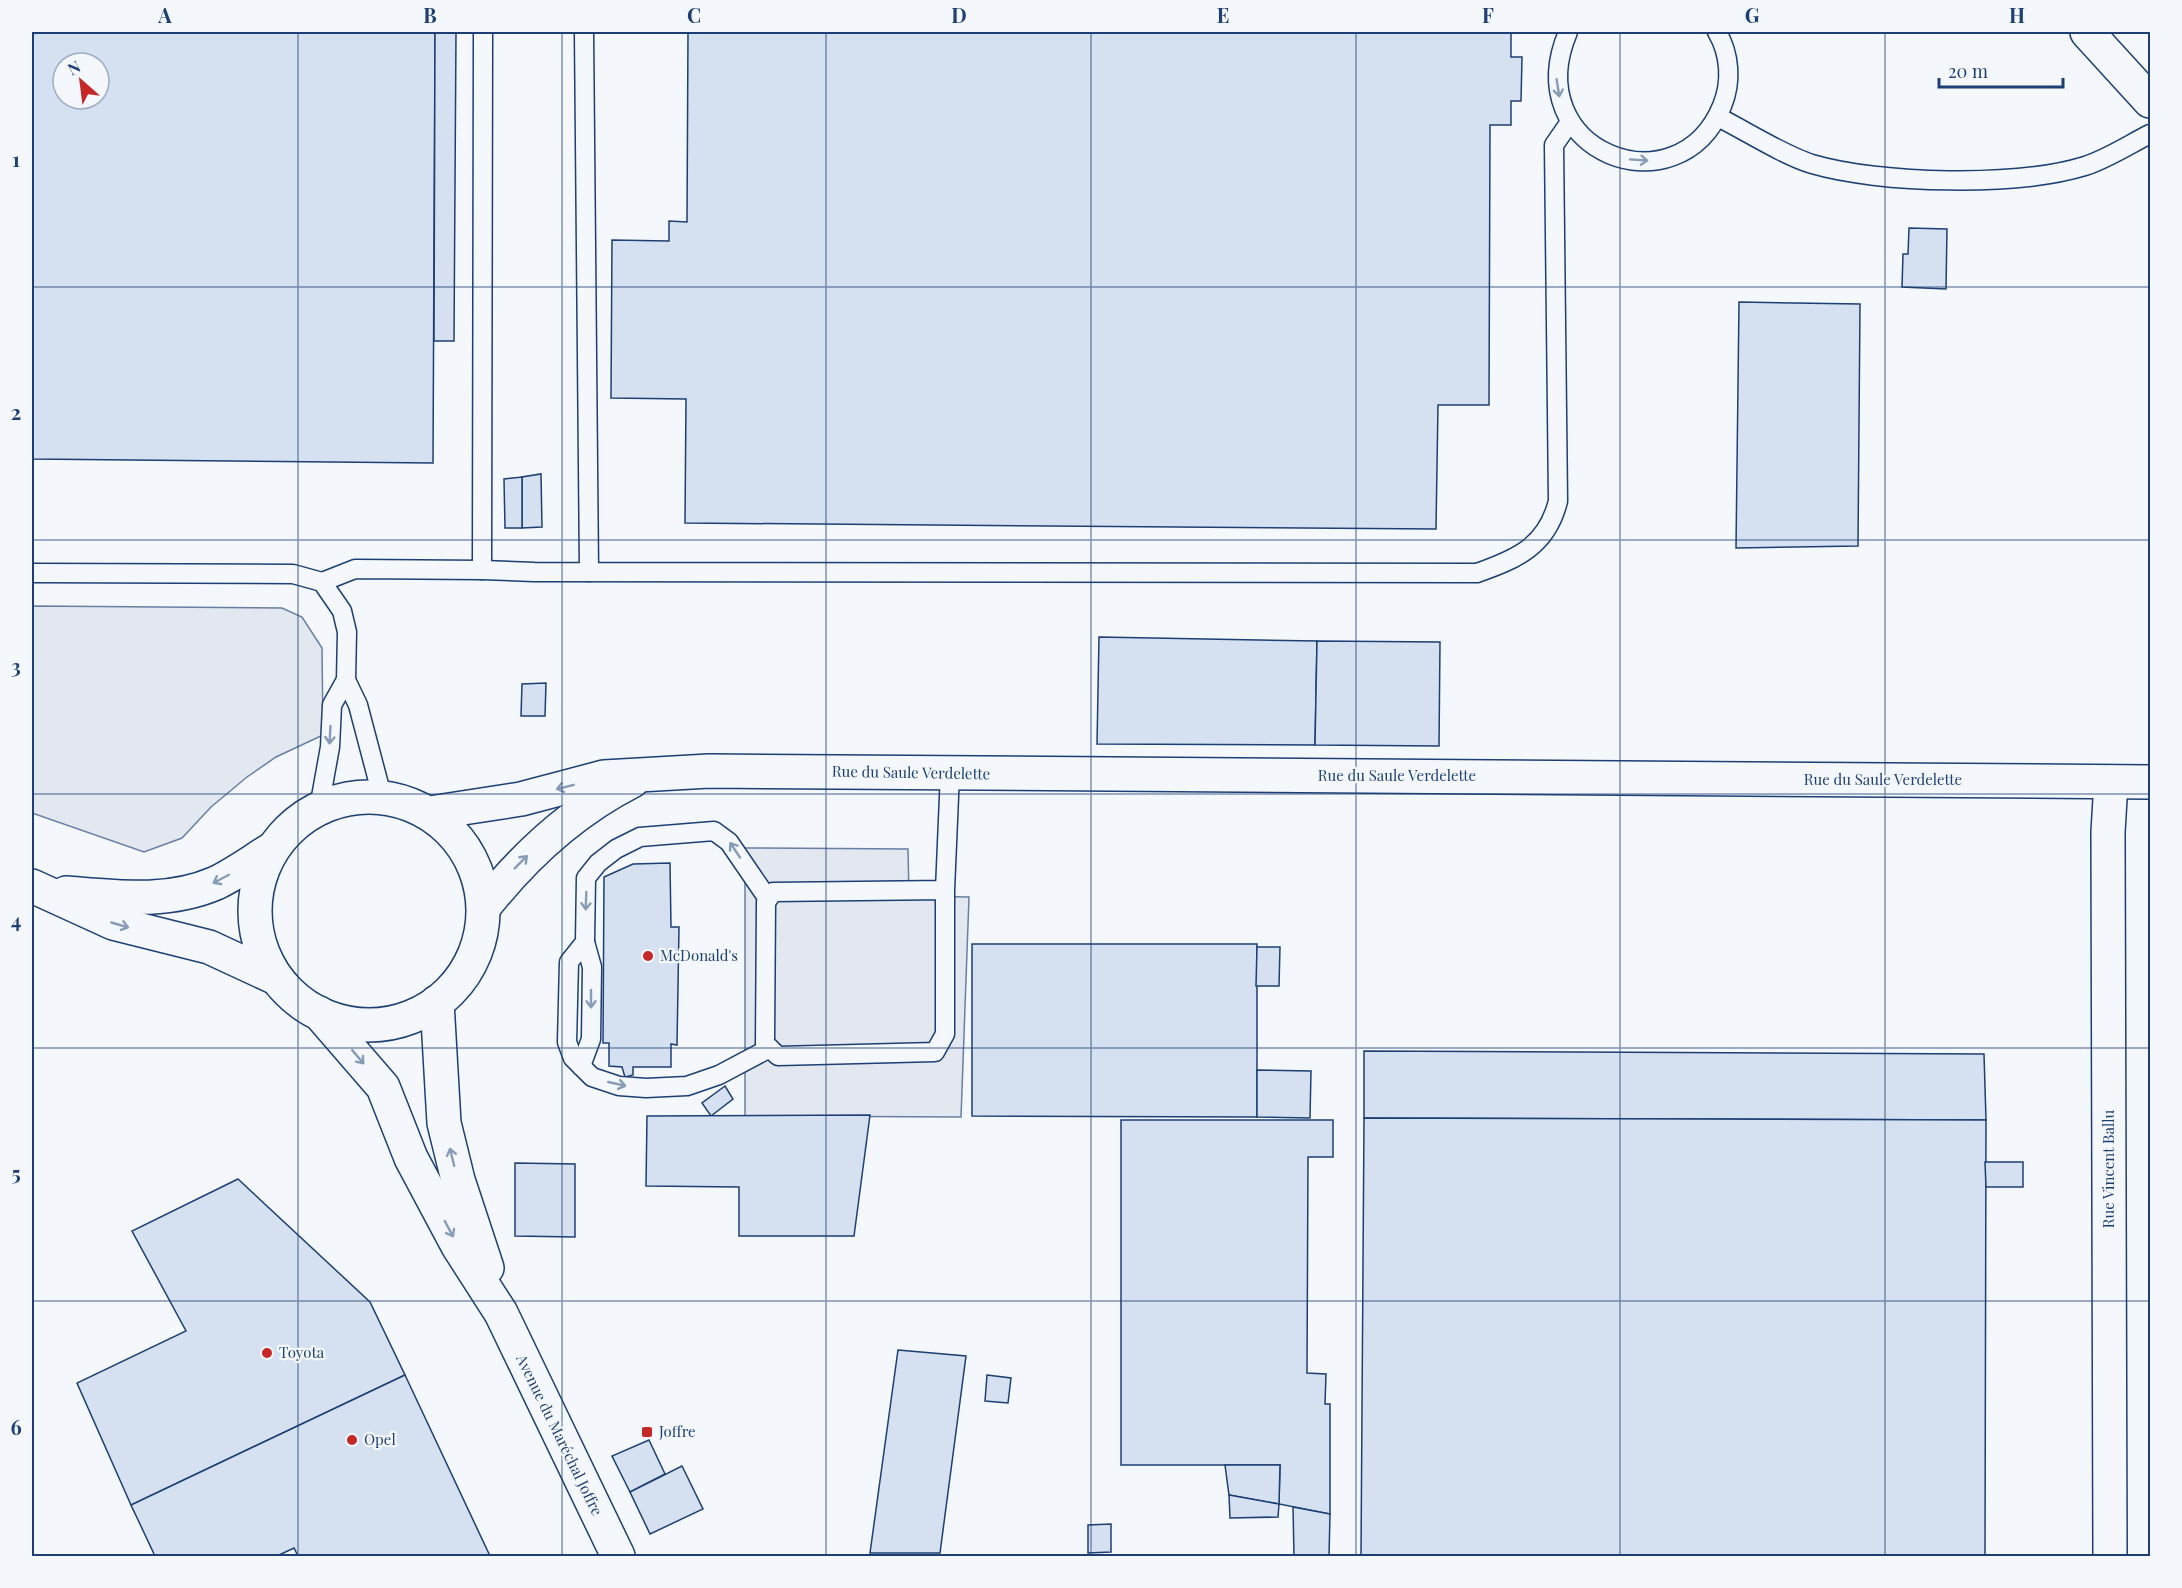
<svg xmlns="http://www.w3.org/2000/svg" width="2182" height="1588" font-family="'Playfair Display',serif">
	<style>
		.parking { fill: #e3e8f0; stroke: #687fa3; stroke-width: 1.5 }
		.building { fill: #d5e0f0; stroke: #1d3f73; stroke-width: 1.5; fill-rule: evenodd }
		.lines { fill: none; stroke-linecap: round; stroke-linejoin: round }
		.lane-casing { stroke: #1d3f73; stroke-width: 21 }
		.street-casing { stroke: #1d3f73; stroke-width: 36 }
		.secondary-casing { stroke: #1d3f73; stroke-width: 36 }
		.primary-casing { stroke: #1d3f73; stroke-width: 36 }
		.lane { stroke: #f4f7fb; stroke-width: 18 }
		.street { stroke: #f4f7fb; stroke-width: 33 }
		.secondary { stroke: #f4f7fb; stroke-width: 33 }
		.primary { stroke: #f4f7fb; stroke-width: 33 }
		.oneway { stroke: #889bb7 }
		.grid { fill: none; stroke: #1d3f73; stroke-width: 1.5; stroke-opacity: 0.55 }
		.poi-dot { fill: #c62828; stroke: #f4f7fb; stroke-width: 2 }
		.labels { text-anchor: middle; stroke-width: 4.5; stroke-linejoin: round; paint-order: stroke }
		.street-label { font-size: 15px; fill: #1d3f73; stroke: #f4f7fb }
		.poi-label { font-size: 15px; fill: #1d3f73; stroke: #f4f7fb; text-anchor: start }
		.neatline { fill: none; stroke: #1d3f73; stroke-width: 2 }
		.grid-label { font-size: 20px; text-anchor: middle; font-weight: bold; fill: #1d3f73 }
	</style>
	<rect width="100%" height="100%" fill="#f4f7fb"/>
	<g class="parking">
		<path d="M32 606 282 608 302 617 322 648 323 735 276 757 247 777 211 807 182 838 144 852 32 813Z"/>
		<path d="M745 848 908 849 909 896 969 897 961 1117 745 1116Z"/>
	</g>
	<g class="building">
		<path d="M32 32H435L433 463 32 459ZM63 63H99V99H63Z"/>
		<path d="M435 32H456L454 341H434Z"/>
		<path d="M688 32H1511V57H1522L1521 101H1511V125H1490L1489 405H1438L1436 529 685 523 686 399 611 398 612 240 669 241V221L687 222Z"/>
		<path d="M1909 228 1947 229 1946 289 1902 287 1903 254H1908Z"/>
		<path d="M1739 302 1860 304 1858 546 1736 548Z"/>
		<path d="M541 474 542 527 522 528V477Z"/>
		<path d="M522 477V528H505L504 479Z"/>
		<path d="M1099 637 1317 641 1315 745 1097 744Z"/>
		<path d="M1317 641 1440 642 1439 746 1315 745Z"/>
		<path d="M546 683 545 716H521L522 684Z"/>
		<path d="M670 863 671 927H679L677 1045 671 1044V1067H633V1075L625 1077 622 1067 609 1066V1043H603L604 877 633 864Z"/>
		<path d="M972 944H1257V1117L972 1116Z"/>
		<path d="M1257 947H1280L1279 986H1256Z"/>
		<path d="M1364 1051 1984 1054 1986 1120 1364 1118Z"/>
		<path d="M1257 1070 1311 1071 1310 1118 1257 1117Z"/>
		<path d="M725 1086 733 1099 711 1116 702 1103Z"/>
		<path d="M870 1115 854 1236H739V1187L646 1186 647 1116Z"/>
		<path d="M1364 1118 1986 1120 1985 1556H1361Z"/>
		<path d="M1121 1120H1333V1157H1308L1307 1373 1326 1374 1325 1404H1330V1514L1279 1504 1280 1465H1121Z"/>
		<path d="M1985 1162H2023V1187H1986Z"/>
		<path d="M515 1163 575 1164V1237L515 1236Z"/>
		<path d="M238 1179 370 1302 405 1375 131 1505 77 1383 186 1331 132 1231Z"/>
		<path d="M898 1350 966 1356 940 1553H870Z"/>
		<path d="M405 1375 490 1556H298L294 1548 277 1556H155L131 1505Z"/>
		<path d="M987 1375 1011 1378 1008 1403 985 1401Z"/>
		<path d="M649 1440 665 1474 630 1492 612 1456Z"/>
		<path d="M1225 1465H1280L1279 1504 1229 1495Z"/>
		<path d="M682 1466 703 1509 650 1534 630 1492Z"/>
		<path d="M1229 1495 1279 1504 1278 1517 1230 1518Z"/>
		<path d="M1293 1507 1330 1514 1329 1556H1294Z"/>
		<path d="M1111 1524V1552L1088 1553V1525Z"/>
	</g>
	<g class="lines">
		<g class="lane-casing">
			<g id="lane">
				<path d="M584 32 589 572"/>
				<path d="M1568 32C1517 152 1678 213 1722 106 1732 82 1730 54 1717 32"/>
				<path d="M1718 117C1746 131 1783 155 1812 164 1880 184 2017 187 2085 166 2107 159 2130 144 2150 134"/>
				<path d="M482 570 534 572 1477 573C1517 559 1547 546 1558 501L1554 145 1570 122"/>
				<path d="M32 573 293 574 322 582 342 611 347 632 346 680 332 705 330 747 319 808"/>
				<path d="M322 582 355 569 482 570 483 32"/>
				<path d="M346 680 358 705 382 796"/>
				<path d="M945 890 773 892 766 902 765 1044 778 1056 935 1052 945 1034V890L950 773"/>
				<path d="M768 899 729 842 714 831 640 837 616 849 598 863 586 878 585 942 569 962 567 1042 573 1058 592 1077 619 1086 646 1088 687 1086 719 1075 770 1048"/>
				<path d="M581 1066 591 1039 592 967 585 942"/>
			</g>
		</g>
		<g class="street-casing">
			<g id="street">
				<path d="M2087 32 2150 101"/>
				<path d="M2110 1556 2108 832 2111 782"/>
			</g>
		</g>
		<g class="secondary-casing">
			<g id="secondary">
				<path d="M430 813 521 799 604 777 709 771 2150 782"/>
				<path d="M484 907C525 855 573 811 632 781"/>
			</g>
		</g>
		<g class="primary-casing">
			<g id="primary">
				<circle cx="369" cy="911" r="114"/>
				<path d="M32 886 113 923 209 947 276 978"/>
				<path d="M66 893C117 897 168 904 216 883 235 874 254 860 272 849"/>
				<path d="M437 1002 444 1123 458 1180 487 1268"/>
				<path d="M319 1013 383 1087 411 1158 458 1246 501 1313 618 1556"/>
			</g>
		</g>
		<use href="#lane" class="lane"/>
		<use href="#street" class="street"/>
		<use href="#secondary" class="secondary"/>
		<use href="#primary" class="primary"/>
	</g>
	<defs><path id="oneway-shaft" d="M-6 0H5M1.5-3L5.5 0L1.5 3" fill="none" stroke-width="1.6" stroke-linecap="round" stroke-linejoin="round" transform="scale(1.5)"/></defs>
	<g class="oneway">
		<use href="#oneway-shaft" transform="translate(1558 88) rotate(81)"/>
		<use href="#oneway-shaft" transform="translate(1639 160) rotate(4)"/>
		<use href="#oneway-shaft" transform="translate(330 735) rotate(93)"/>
		<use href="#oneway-shaft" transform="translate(565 787) rotate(166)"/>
		<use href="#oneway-shaft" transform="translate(735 850) rotate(-124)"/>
		<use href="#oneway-shaft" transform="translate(521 862) rotate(-45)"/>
		<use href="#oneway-shaft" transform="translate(221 879) rotate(152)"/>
		<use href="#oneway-shaft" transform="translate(586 901) rotate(92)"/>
		<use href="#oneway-shaft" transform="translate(120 925) rotate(16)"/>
		<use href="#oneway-shaft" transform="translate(591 999) rotate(90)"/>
		<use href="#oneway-shaft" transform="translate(358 1057) rotate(50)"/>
		<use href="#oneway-shaft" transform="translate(617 1084) rotate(13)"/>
		<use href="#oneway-shaft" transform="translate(452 1157) rotate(-104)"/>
		<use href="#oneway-shaft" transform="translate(449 1229) rotate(62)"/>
	</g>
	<path class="grid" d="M298 32V1556M562 32V1556M826 32V1556M1091 32V1556M1356 32V1556M1620 32V1556M1885 32V1556M32 287H2150M32 540H2150M32 794H2150M32 1048H2150M32 1301H2150"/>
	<g class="poi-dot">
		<circle cx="648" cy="956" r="6"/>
		<circle cx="267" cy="1353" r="6"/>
		<rect x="641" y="1426" width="12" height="12" rx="3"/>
		<circle cx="352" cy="1440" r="6"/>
	</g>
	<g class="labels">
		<g class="street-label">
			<text transform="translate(911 773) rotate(1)" y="5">Rue du Saule Verdelette</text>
			<text x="1397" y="781">Rue du Saule Verdelette</text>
			<text x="1883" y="785">Rue du Saule Verdelette</text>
			<text transform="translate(2109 1169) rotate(-90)" y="5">Rue Vincent Ballu</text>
			<text transform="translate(559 1435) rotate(64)" y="5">Avenue du Maréchal Joffre</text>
		</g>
		<g class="poi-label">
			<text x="660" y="961">McDonald's</text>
			<text x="279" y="1358">Toyota</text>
			<text x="659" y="1437">Joffre</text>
			<text x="364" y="1445">Opel</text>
		</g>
	</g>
	<rect width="2182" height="1588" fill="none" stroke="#f4f7fb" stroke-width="66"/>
	<g transform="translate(81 81) rotate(332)"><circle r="28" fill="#f4f7fb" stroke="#9eadc5" stroke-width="1.5"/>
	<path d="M0-4.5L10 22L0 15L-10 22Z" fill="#c62828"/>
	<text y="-9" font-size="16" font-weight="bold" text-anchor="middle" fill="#1d3f73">N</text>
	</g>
	<path d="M1939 78v9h124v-9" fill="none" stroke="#1d3f73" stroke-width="3"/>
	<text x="1948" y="78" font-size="18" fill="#1d3f73" stroke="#f4f7fb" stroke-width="4.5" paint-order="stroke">20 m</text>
	<rect x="33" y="33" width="2116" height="1522" class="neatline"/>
	<g class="grid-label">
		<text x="165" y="23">A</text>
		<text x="430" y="23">B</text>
		<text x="694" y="23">C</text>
		<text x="959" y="23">D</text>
		<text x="1223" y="23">E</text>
		<text x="1488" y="23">F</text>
		<text x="1752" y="23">G</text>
		<text x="2017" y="23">H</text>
		<text x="16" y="167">1</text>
		<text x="16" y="420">2</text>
		<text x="16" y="674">3</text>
		<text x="16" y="928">4</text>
		<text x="16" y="1181">5</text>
		<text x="16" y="1435">6</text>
	</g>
</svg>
